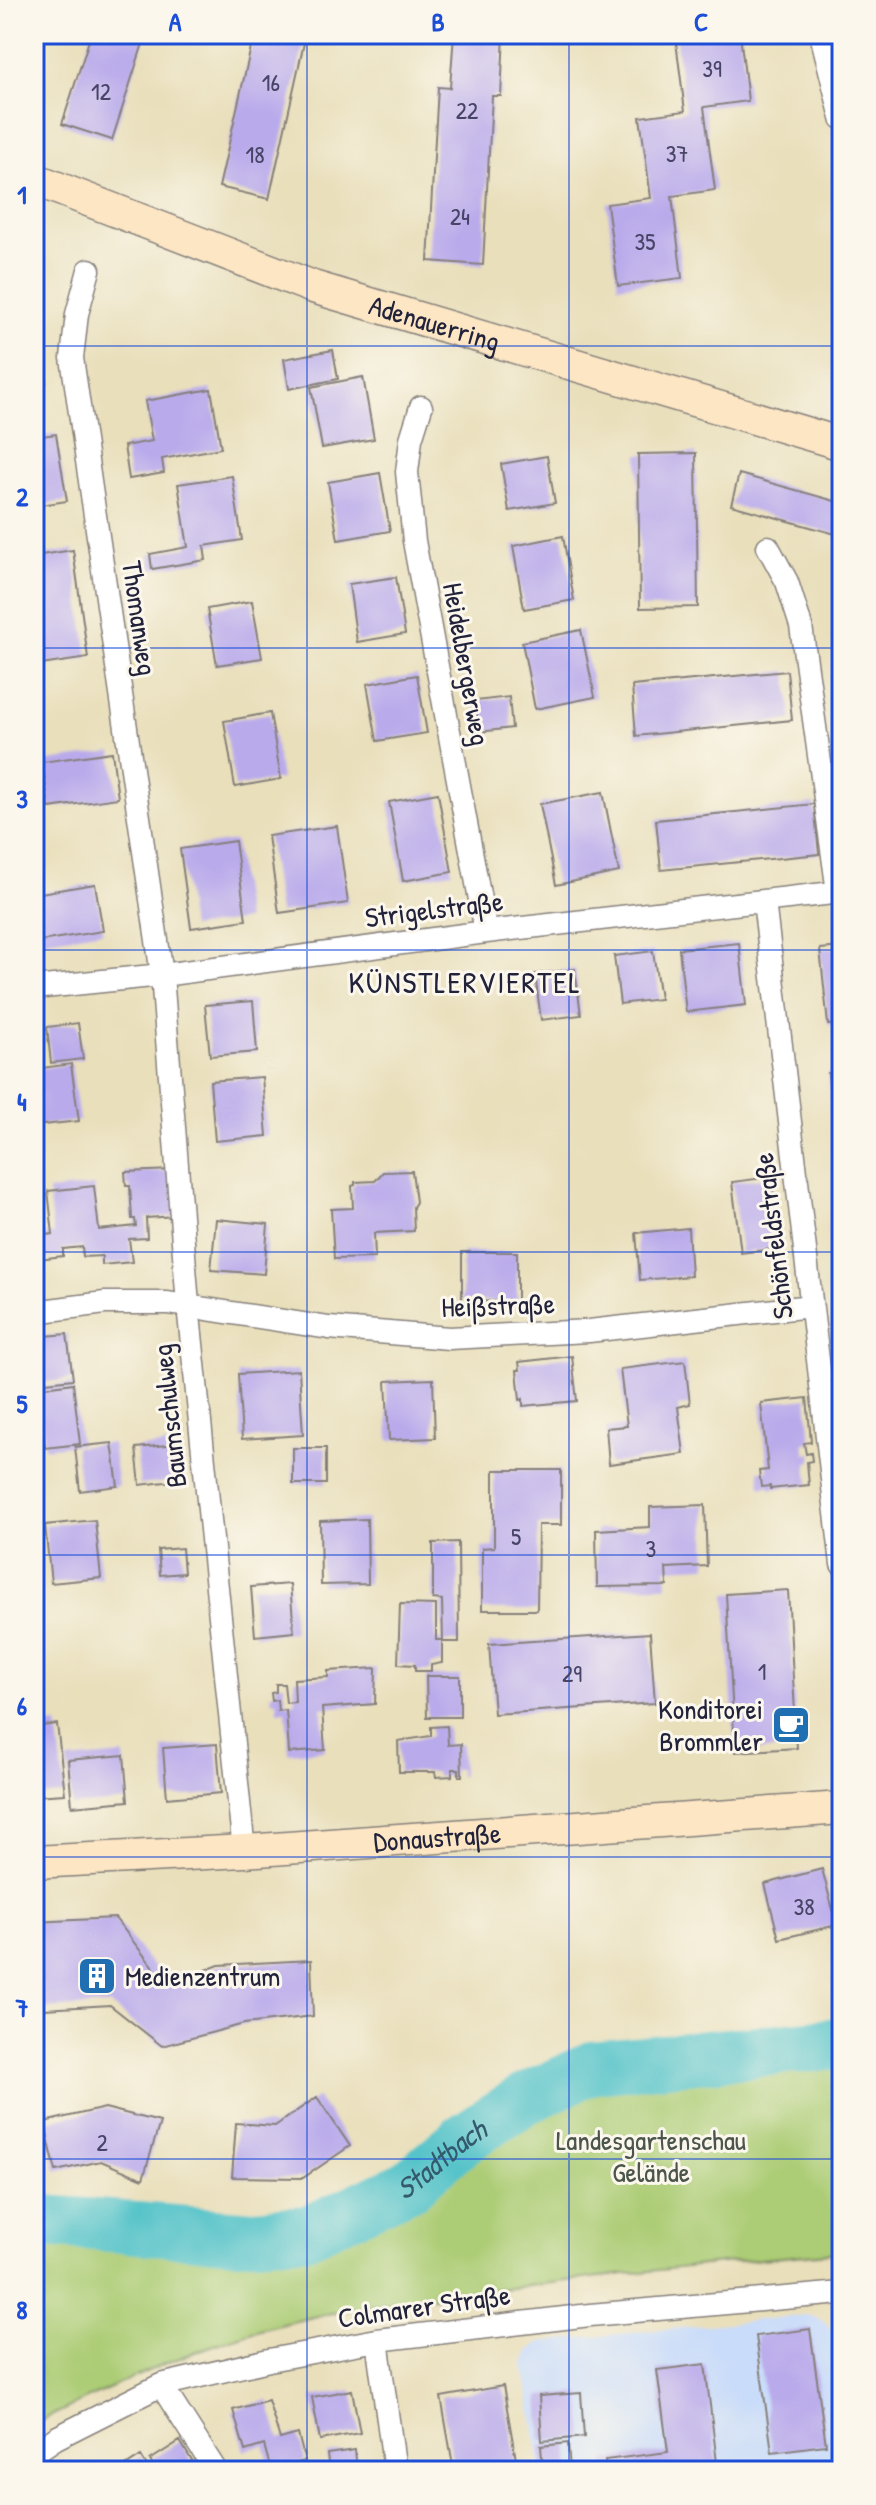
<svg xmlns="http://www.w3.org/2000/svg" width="876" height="2505" viewBox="0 0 876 2505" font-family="'Patrick Hand',sans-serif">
	<rect width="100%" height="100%" fill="#fbf7ec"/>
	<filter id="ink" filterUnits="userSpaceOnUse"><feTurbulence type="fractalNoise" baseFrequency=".0125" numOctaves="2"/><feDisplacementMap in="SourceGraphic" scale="16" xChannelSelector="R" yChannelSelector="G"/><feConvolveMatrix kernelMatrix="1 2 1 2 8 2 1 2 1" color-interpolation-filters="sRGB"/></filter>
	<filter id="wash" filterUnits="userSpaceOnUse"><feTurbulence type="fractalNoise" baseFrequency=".006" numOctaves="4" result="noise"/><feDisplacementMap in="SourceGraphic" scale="32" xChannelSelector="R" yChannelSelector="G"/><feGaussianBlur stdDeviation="1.8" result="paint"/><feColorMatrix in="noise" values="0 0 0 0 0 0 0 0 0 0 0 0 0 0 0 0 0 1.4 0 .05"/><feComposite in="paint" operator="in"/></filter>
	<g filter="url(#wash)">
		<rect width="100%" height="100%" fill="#e9dfbb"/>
		<path fill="#c9dcf9" d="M808 2315 823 2321 830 2328 833 2337 842 2392V2471H541L524 2364 528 2351 540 2342Z"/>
		<path fill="#accc74" stroke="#677758" stroke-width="2" d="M842 2037V2252C737 2260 632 2273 528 2286 447 2295 366 2303 287 2323 196 2345 118 2384 34 2424V2231L219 2248 320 2236 346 2225 388 2186 505 2090 574 2055 645 2042Z"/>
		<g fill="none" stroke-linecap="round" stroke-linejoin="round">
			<path stroke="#55c3c9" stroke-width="52" id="s1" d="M34 2217 45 2221 240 2236 309 2231 409 2185 463 2139 522 2101 593 2067 842 2043"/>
		</g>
		<g id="blocks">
			<path fill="#b9aaeb" d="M91 34H146L112 140 62 124Z
				M254 34H306L269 199 219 187Z
				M454 34H504L501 96H492L483 265 428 261 438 87 450 88Z
				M675 34H740L748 101 704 107 715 190 672 196 682 278 618 286 607 204 651 198 640 117 685 111Z
				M34 313 46 383 34 385Z
				M333 350 338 379 289 389 284 359Z
				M363 377 374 439 322 448 311 387Z
				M211 389 221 448 162 459 164 473 129 479 124 446 152 441 145 401Z
				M56 434 67 501 34 506V437Z
				M696 453 698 607 640 608 638 454Z
				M547 456 555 503 509 511 501 464Z
				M380 473 390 531 338 540 328 482Z
				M739 474 842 503 839 535 731 505Z
				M232 476 242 540 204 546 206 560 152 569 150 554 188 547 178 484Z
				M563 536 574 600 524 609 513 546Z
				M73 550 88 658 34 666V556Z
				M396 577 405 634 357 642 349 584Z
				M252 601 262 658 217 665 207 609Z
				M581 630 595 697 535 709 522 642Z
				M787 671 792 720 636 736 632 686Z
				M417 675 427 733 377 741 367 684Z
				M509 697 512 728 479 732 475 701Z
				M270 713 281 779 235 787 224 721Z
				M112 752 118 798 49 808 42 762Z
				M603 792 619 872 556 885 540 804Z
				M438 793 452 872 403 881 389 802Z
				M814 804 819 854 661 870 656 820Z
				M337 826 348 903 279 913 268 836Z
				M235 841 246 920 191 928 180 849Z
				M95 884 103 931 34 942V894Z
				M739 943 746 1005 686 1012 679 949Z
				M842 947V1024L828 1025 820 949Z
				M653 951 660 999 620 1004 614 956Z
				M575 969 581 1015 541 1020 535 974Z
				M253 1001 257 1052 210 1056 205 1005Z
				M78 1023 83 1059 51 1063 47 1027Z
				M71 1064 79 1121 34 1126V1069Z
				M842 1071V1174H840L828 1073Z
				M262 1077 267 1136 215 1141 210 1081Z
				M173 1170 176 1216 146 1218 147 1238 129 1239 132 1262 102 1265V1256L83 1257 82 1247 63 1249V1256L39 1259 36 1236 53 1234 48 1191 94 1186 99 1230 136 1226 135 1219H132L130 1186H126L125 1172Z
				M412 1171 416 1202 413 1207 414 1231 374 1233 375 1258 334 1259 331 1209 353 1208 352 1186 355 1185V1182L375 1181 383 1172Z
				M771 1177 780 1248 741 1253 732 1182Z
				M216 1219 268 1224 264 1274 211 1270Z
				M688 1228 691 1276 640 1280 636 1233Z
				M462 1252H517V1302L462 1301Z
				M67 1334 73 1379 37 1383 34 1337Z
				M572 1356 577 1401 523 1406V1399L520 1400 517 1370H520L519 1362Z
				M685 1361 690 1404 678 1407 684 1454 609 1464 606 1428 627 1426 620 1369Z
				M299 1370 303 1435 242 1439 238 1374Z
				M433 1379 435 1438 389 1440 386 1381Z
				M73 1383 80 1444 45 1448 38 1388Z
				M807 1398 811 1442 804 1443 806 1454 811 1453 812 1461 807 1462 809 1485 770 1489V1486L761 1487 759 1471 768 1470 761 1403Z
				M112 1443 118 1486 80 1491 75 1447Z
				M178 1444 182 1480 140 1485 136 1448Z
				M293 1448H326V1484H293Z
				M494 1470H561V1525H538L537 1610H482V1548L494 1547Z
				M705 1505 707 1566 666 1568 667 1586 597 1587 596 1530 650 1527V1507Z
				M367 1519 368 1584 321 1585 320 1521Z
				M95 1520 101 1578 51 1583 45 1525Z
				M458 1542 459 1642H443L442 1600 433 1599V1543Z
				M182 1548 184 1573 160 1575 158 1550Z
				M290 1584 294 1632 255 1636 251 1587Z
				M788 1590 797 1748 735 1752 726 1594Z
				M400 1604 436 1605V1640H442V1663L431 1665V1671H415V1665L398 1664Z
				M650 1633 655 1703 494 1714 489 1644Z
				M376 1668 375 1704 322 1708 325 1750 289 1753 286 1710 278 1711 277 1700 272 1701 271 1693 276 1692V1684H284L286 1703 295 1702 294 1679 328 1677V1671Z
				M426 1676H460V1717H427Z
				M57 1724 65 1794 34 1796V1727Z
				M447 1726 448 1745 461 1744 462 1776H459V1769H452V1776L436 1777 435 1772H399L398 1741 431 1736V1727Z
				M217 1744 221 1793 167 1798 163 1748Z
				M124 1755 128 1801 72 1806 68 1760Z
				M822 1869 837 1925 779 1939 765 1884Z
				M115 1918 167 1985 219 1965 311 1960 313 2016 244 2024 162 2046 110 2005 44 2009 34 2007V1922Z
				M317 2097 350 2146 303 2178 232 2177 236 2123 275 2126Z
				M105 2108 160 2122 143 2179 101 2161 56 2171 44 2122Z
				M810 2329 826 2445 772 2452 756 2336Z
				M705 2364 718 2471H606L605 2460 668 2452 657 2370Z
				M503 2386 518 2471H454L441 2397Z
				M352 2390 360 2433 320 2440 312 2397Z
				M581 2393 584 2437 542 2441 539 2396Z
				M268 2400 280 2439 298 2434 305 2461 271 2470 264 2445 245 2451 233 2410Z
				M180 2441 198 2471H156L150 2460Z
				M568 2443 570 2471H543L541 2446Z
				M355 2450 357 2469 379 2466 380 2471H329L327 2454Z
				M141 2456 150 2471H118Z"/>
		</g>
	</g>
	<g filter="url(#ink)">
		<use href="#blocks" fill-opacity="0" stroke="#86807b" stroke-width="2"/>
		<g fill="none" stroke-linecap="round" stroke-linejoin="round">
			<defs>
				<path id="street" d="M821 34 842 118
					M89 270 77 314 72 358 162 975 188 1305 244 1851
					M421 407 411 439 407 472 414 541 486 932
					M768 547 787 582 801 626 838 892
					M764 901 842 1564
					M34 988 162 975 486 932 842 892
					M34 1312 105 1303H168L329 1328 449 1338 589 1331 811 1306
					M377 2340 395 2471
					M161 2385 216 2471
					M34 2453 56 2438 161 2385 269 2360 377 2340 590 2315 842 2293"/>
				<g id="secondary">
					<path id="s2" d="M34 179 313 287 842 444"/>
					<path id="s3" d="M34 1862 244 1851 842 1808"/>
				</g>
			</defs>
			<use href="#street" stroke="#86807b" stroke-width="25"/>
			<use href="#secondary" stroke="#86807b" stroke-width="35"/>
			<use href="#street" stroke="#fff" stroke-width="22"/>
			<use href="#secondary" stroke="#fce6c4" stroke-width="32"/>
		</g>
	</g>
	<path fill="none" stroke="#1d4ed8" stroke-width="2" stroke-opacity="0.55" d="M307 34V2471M569 34V2471M34 346H842M34 648H842M34 950H842M34 1252H842M34 1555H842M34 1857H842M34 2159H842"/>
	<defs>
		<symbol id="cafe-square" viewBox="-11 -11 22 22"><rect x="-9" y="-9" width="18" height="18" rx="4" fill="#1f6fb2" stroke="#fbf7ec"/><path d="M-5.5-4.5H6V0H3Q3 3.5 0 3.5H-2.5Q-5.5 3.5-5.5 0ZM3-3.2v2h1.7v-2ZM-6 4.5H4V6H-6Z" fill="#fff"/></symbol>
		<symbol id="building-square" viewBox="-11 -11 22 22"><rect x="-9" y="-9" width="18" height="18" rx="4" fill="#1f6fb2" stroke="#fbf7ec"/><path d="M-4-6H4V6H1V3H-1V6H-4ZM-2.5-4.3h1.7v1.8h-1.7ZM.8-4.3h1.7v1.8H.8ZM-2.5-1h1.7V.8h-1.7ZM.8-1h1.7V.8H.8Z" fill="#fff"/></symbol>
	</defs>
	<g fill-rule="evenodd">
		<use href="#cafe-square" x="769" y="1703" width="44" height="44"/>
		<use href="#building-square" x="75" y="1954" width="44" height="44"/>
	</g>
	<g text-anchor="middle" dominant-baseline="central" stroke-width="6" stroke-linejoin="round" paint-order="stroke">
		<g font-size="24" fill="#484467">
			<text x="712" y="68">39</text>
			<text x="271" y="82">16</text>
			<text x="101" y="91">12</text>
			<text x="467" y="110">22</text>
			<text x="677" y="153">37</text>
			<text x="255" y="154">18</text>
			<text x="460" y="216">24</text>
			<text x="645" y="241">35</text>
			<text x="516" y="1536">5</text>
			<text x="651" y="1548">3</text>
			<text x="762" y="1671">1</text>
			<text x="572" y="1673">29</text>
			<text x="804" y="1906">38</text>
			<text x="102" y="2142">2</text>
		</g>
		<g font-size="28" fill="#22223b" stroke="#fbf7ec">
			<text stroke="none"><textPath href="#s2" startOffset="426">Adenauerring</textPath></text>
			<text transform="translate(140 618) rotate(82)">Thomanweg</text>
			<text transform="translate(467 664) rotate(80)">Heidelbergerweg</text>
			<text transform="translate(434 909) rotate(-7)">Strigelstraße</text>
			<text transform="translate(773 1236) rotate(-97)">Schönfeldstraße</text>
			<text transform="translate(498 1305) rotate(-2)">Heißstraße</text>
			<text transform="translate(169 1416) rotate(-96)">Baumschulweg</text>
			<text stroke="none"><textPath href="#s3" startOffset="404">Donaustraße</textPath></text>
			<text transform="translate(424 2306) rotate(-8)">Colmarer Straße</text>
		</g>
		<g font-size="28" fill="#22223b" stroke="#fbf7ec" text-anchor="end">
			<text x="763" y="1709">Konditorei<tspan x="763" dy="32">Brommler</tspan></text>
			<text x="125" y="1976" text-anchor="start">Medienzentrum</text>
		</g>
		<g font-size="28" fill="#4b554c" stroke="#fbf7ec">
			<text x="651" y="2140">Landesgartenschau<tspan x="651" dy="32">Gelände</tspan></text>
		</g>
		<g font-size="30" letter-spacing="2" fill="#22223b" stroke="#fbf7ec">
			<text x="465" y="982">KÜNSTLERVIERTEL</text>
		</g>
		<g font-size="30" font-style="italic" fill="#345a6d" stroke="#fbf7ec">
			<text stroke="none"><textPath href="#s1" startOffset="428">Stadtbach</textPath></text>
		</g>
	</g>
	<rect width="876" height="2505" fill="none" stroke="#fbf7ec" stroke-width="88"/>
	<rect x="44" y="44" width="788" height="2417" fill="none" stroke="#1d4ed8" stroke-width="3"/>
	<g font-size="26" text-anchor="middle" font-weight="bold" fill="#1d4ed8">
		<text x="175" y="31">A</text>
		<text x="438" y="31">B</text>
		<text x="701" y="31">C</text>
		<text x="22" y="204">1</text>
		<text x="22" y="506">2</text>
		<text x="22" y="808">3</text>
		<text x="22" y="1111">4</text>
		<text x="22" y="1413">5</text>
		<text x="22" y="1715">6</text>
		<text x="22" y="2017">7</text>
		<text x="22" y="2319">8</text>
	</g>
</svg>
